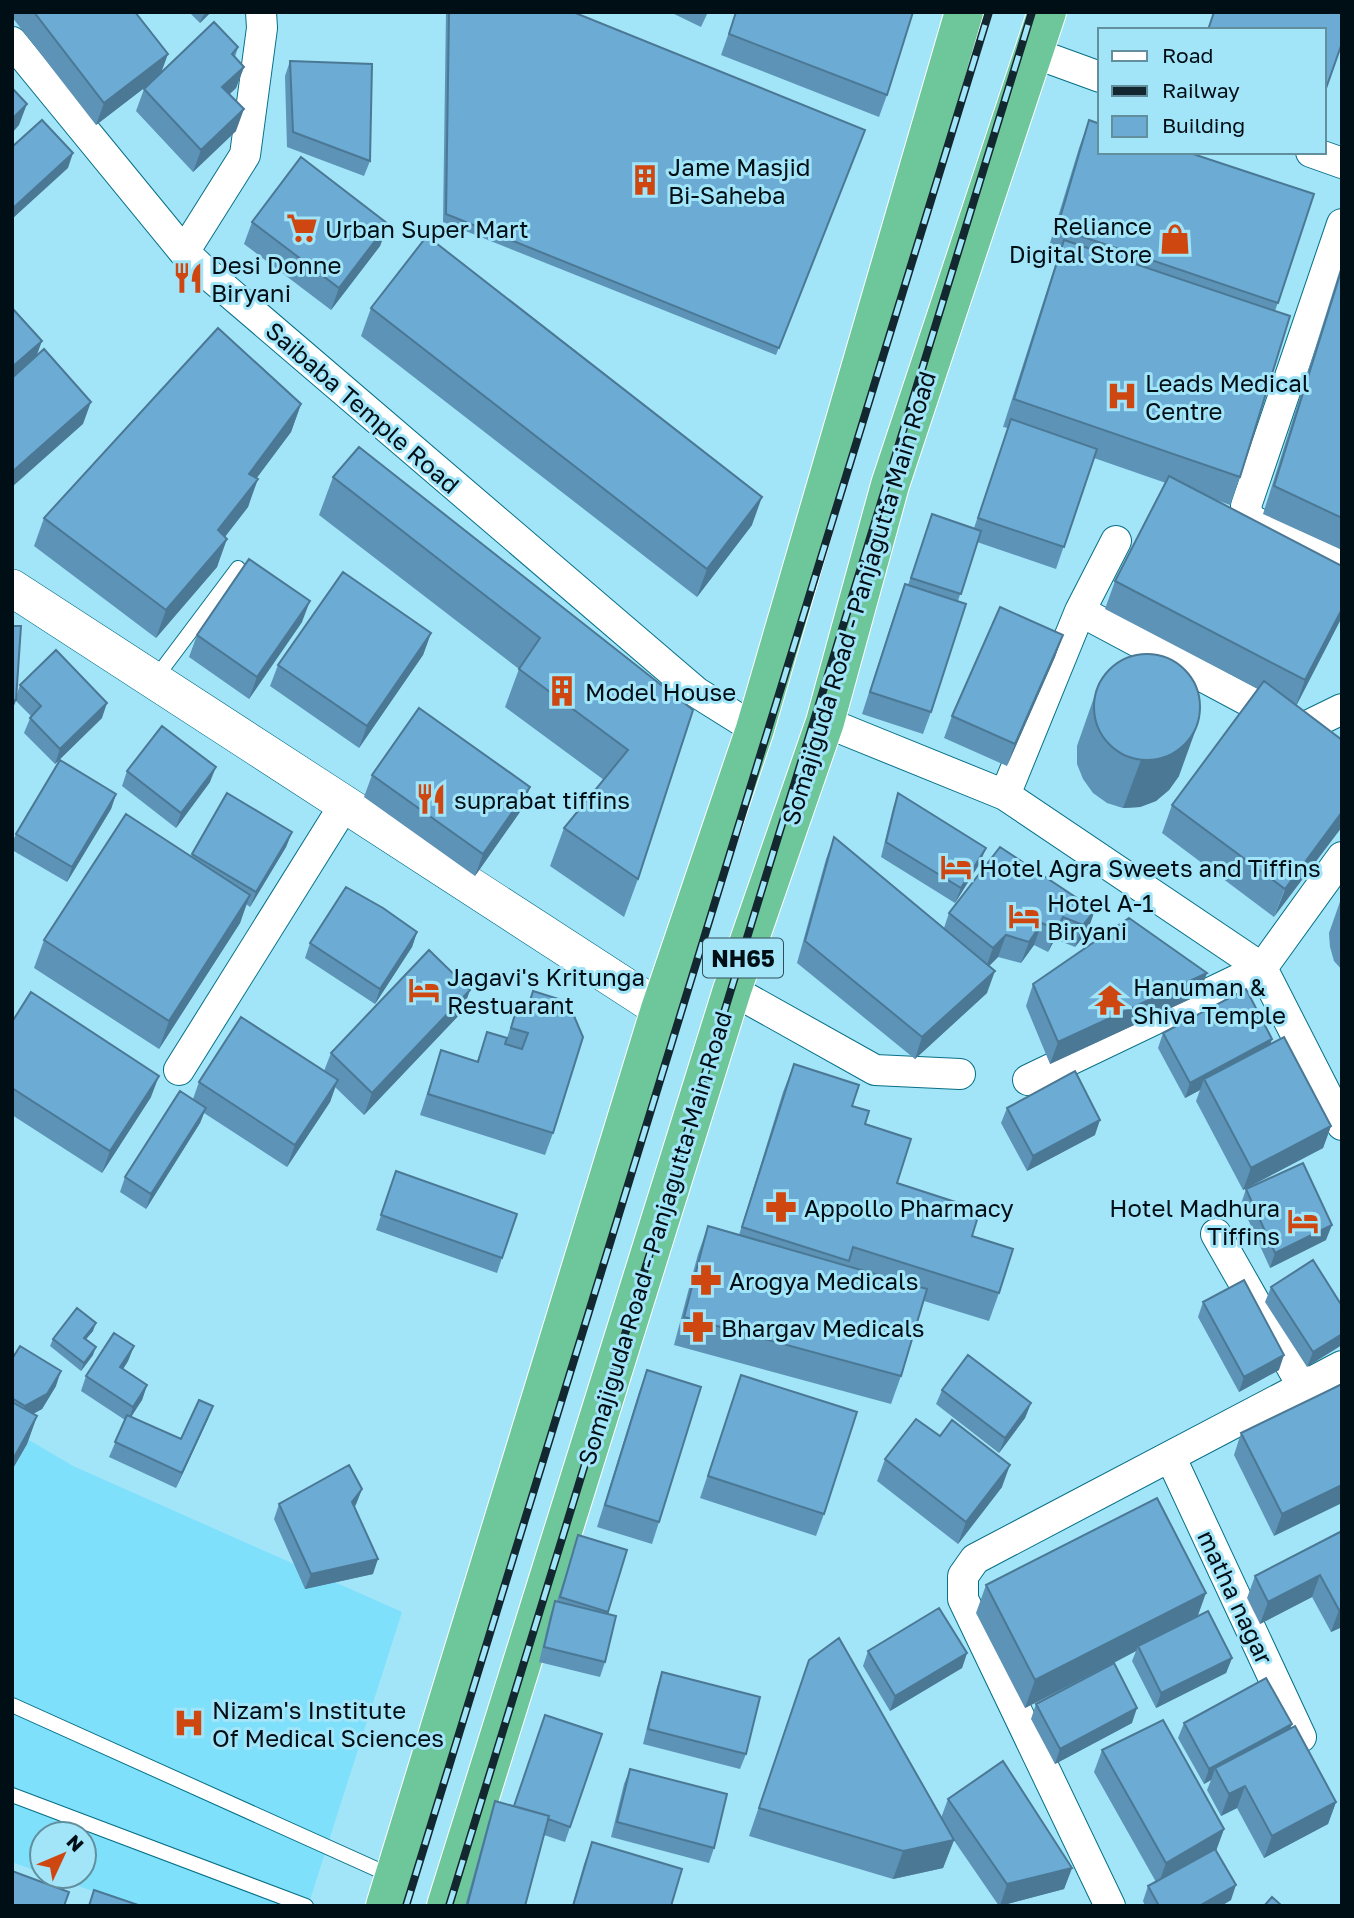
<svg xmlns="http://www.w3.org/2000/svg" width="1354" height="1918" viewBox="0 0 1354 1918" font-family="'Golos Text',sans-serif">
	<rect width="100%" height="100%" fill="#a2e4f8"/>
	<path fill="#7fe0fc" d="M12 1430 73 1466 402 1612 308 1906H134L51 1876H84V1834H42V1873L12 1862Z"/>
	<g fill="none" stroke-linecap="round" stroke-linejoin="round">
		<defs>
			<path id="service" d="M154 680 238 568
				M12 1705 394 1877
				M12 1795 306 1906"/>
			<path id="minor" d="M12 42 184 252 203 270 696 692 755 729
				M1034 53 1100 77
				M1311 152 1342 163
				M1342 224 1246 506 1249 519 1342 561
				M184 252 245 155 262 28 261 12
				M1080 611 1301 729 1342 709
				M825 722 1005 795 1262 968 1342 1125
				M1005 795 1080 611 1116 541
				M732 990 875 1070 960 1074
				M179 1070 345 804
				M1028 1080 1262 968 1342 857
				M1216 1234 1303 1387
				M1171 1458 1301 1737
				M1110 1906 963 1599V1576L975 1559 1342 1366"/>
			<path id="tertiary" d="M12 588 660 1009"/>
			<path id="trunk" d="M385 1906 660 1009 755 729 964 12
				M446 1906 732 990 825 722 890 485 1047 12"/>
		</defs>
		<use href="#service" stroke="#067086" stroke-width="16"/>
		<use href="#minor" stroke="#067086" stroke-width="32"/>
		<use href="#tertiary" stroke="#067086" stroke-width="38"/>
		<use href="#trunk" stroke="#fff" stroke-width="40"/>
		<use href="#service" stroke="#fff" stroke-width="14"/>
		<use href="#minor" stroke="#fff" stroke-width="30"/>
		<use href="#tertiary" stroke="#fff" stroke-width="37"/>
		<use href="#trunk" stroke="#6ec79a" stroke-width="38"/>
		<defs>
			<path id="rail" d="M406 1906 989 12
				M449 1906 1032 12"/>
		</defs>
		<use href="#rail" stroke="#132730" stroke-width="8"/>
		<use href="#rail" stroke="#a2e4f8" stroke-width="5" stroke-dasharray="16" stroke-linecap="butt"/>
	</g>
	<path fill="#5c93b6" d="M12 12H135L161 73 238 47 235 57 244 67 236 88 230 94 236 131 193 172 136 111 144 89 149 84 96 125 12 17Z
		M189 12H211L200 23Z
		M446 12H573L865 130 776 355 443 222Z
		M670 12H708L701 27Z
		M736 12 887 95 879 117 721 55Z
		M290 61 370 161 364 176 287 147 285 76Z
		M1089 120 1314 194 1275 311 1240 477 1230 505 1211 498 1342 617 1296 706 1342 740 1274 917 1162 833 1172 805 1258 689 1105 609 1115 581 1166 483 1094 458 1056 569 977 542 958 601 931 712 923 734 862 714 897 606 905 584 908 585 932 514 974 528 1008 428 1003 427 1057 259 1046 256 1079 148Z
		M252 222 388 224 380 246 331 310 244 244Z
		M1342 263V550L1263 514Z
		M371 308 752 525 697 597 361 336Z
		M301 404 291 432 256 478 248 507 225 537 217 567 156 638 34 546 44 518Z
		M333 477 693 710 638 879 624 917 550 866 564 828 604 780 505 707 519 669 319 515Z
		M302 622 249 699 189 657 197 635Z
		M12 626 16 697 20 685 102 718 55 764 24 733 31 716 16 701 12 710Z
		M431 633 423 655 359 748 270 686 278 665Z
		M1063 635 1055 657 1007 766 944 738 952 716Z
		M1099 683 1179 776 1169 790 1156 801 1140 807 1123 808 1107 803 1093 793 1083 779 1077 764V746Z
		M127 771 210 782 176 828 122 786Z
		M372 775 530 787 522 809 475 876 364 797Z
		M898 793 980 863 955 903 881 857 893 808Z
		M116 794 111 809 67 882 12 850V843L16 834Z
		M292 832 286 847 250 907 246 904 240 923 159 1049 34 968 44 940 191 856 192 854Z
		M834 837 944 928 949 913 1095 910 1087 932 1075 947 1055 939 1048 952 1034 945 1021 963 998 957 989 966 987 993 915 1059 797 963 826 859Z
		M1342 896V970L1334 961 1330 947 1329 933Z
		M417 932 412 947 375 1004 305 958 310 943Z
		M1033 984 1199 995 1050 1064 1026 1006Z
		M470 990 462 1012 364 1115 335 1087 330 1102 287 1167 204 1113 200 1123 146 1209 120 1192 125 1177 193 1099 199 1082 324 1071 331 1053Z
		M533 991 553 1133 545 1155 420 1115 441 1050 477 1061 487 1032 507 1038 518 1004 527 1007Z
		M12 1022 151 1097 102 1173 12 1115Z
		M1163 1033 1271 1044 1331 1126 1323 1148 1243 1190 1196 1101 1200 1090 1185 1098 1158 1048Z
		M794 1064 852 1106 865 1124 897 1183 972 1236 999 1293 989 1321 924 1301 901 1376 891 1404 674 1345 698 1254 708 1226 739 1235 783 1092Z
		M1007 1108 1095 1135 1027 1171 1001 1123Z
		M396 1171 502 1258 497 1273 376 1230Z
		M1246 1189 1326 1240 1270 1268 1241 1204Z
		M1271 1287 1342 1306 1307 1367 1265 1302Z
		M1203 1302 1279 1370 1239 1392 1198 1317Z
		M93 1331 86 1339 93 1355 81 1371 50 1346 53 1339Z
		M134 1346 128 1361 123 1369 147 1385 142 1400 131 1416 181 1439 213 1406 207 1421 176 1488 109 1457 125 1420 81 1391 86 1376Z
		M12 1359 56 1386 42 1409 33 1414 37 1416 27 1444 12 1470Z
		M647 1370 659 1522 652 1544 597 1527 639 1392Z
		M741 1375 824 1514 816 1536 700 1498Z
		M1342 1384 1274 1536 1234 1455 1241 1433Z
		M942 1390 1031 1403 1025 1418 999 1453 936 1404Z
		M885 1459 1002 1487 958 1544 877 1481Z
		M362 1489 355 1507 373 1574 305 1589 274 1519 279 1504Z
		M1342 1531V1627L1331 1632 1312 1597 1260 1624 1247 1598 1255 1576Z
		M578 1535 627 1550 607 1614 605 1662 600 1677 539 1662 550 1616 555 1601H557Z
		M986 1585 1197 1616 1232 1658 1226 1673 1156 1708 1132 1661 1136 1651 1114 1663 1132 1723 1055 1764 1031 1719 1036 1704 1112 1664 1025 1708 976 1613Z
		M868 1651 967 1653 962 1668 890 1711 863 1666Z
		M809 1660 941 1818 948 1799 1072 1868 1064 1889 999 1906 953 1839 954 1840 943 1868 893 1879 749 1836Z
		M662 1672 746 1754 740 1769 643 1744 657 1687Z
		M1184 1723 1292 1724 1290 1729 1336 1802 1328 1824 1264 1858 1237 1808 1221 1816 1207 1790 1211 1780 1204 1784 1178 1738Z
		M602 1734 565 1842 544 1835 525 1906H465L488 1823 495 1801 514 1806Z
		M1102 1750 1224 1829 1216 1850 1231 1900 1221 1906H1145L1143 1901 1148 1886 1156 1882 1094 1772Z
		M630 1769 714 1848 709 1863 611 1837 624 1784Z
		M592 1842 671 1906H572L584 1864Z"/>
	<path fill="#4b7894" d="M206 12H211L200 23 203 16Z
		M168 54 160 76 96 125 104 103Z
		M244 67 236 88 214 108 222 87Z
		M27 104 19 125 12 133V119Z
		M244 109 236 131 193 172 201 150Z
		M73 153 68 168 12 219V209Z
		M388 224 380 246 331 310 339 288Z
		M42 341 34 363 12 382V367Z
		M91 402 83 424 12 487V472Z
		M301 404 291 432 239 502 249 474Z
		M258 479 248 507 208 558 218 530Z
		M762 497 752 525 697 597 707 569Z
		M227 539 217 567 156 638 166 610Z
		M310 601 302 622 249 699 257 677Z
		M1342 609V617L1295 708 1305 680Z
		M431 633 423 655 359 748 367 726Z
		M1063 635 1055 657 1007 766 1015 744Z
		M12 700H16L12 710Z
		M107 703 102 718 55 764 60 749Z
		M1196 729 1179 776 1169 790 1156 801 1140 807 1123 808 1141 760Z
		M216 767 210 782 176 828 181 813Z
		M530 787 522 809 475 876 483 854Z
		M116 794 111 809 67 882 72 867Z
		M1342 812V827L1274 917 1285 889Z
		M292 832 286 847 250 907 256 892Z
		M986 848 980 863 955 903 961 888Z
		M250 895 240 923 159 1049 169 1021Z
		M1095 910 1087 932 1075 947 1083 925Z
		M1063 917 1055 939 1048 952 1056 930Z
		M1042 923 1034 945 1021 963 1029 942Z
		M417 932 412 947 375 1004 380 989Z
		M1006 935 998 957 985 970 993 948Z
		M995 971 987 993 915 1059 922 1037Z
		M1207 973 1199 995 1050 1064 1058 1042Z
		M470 990 462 1012 364 1115 372 1093Z
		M1272 1039 1267 1054 1204 1079 1200 1090 1185 1098 1190 1083Z
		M159 1076 151 1097 102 1173 110 1151Z
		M338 1080 330 1102 287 1167 295 1145Z
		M206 1108 200 1123 146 1209 151 1194Z
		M1100 1120 1095 1135 1027 1171 1033 1156Z
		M1331 1126 1323 1148 1243 1190 1251 1168Z
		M1332 1225 1326 1240 1270 1268 1275 1253Z
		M96 1323 93 1331 81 1345 84 1338Z
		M1342 1334V1345L1307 1367 1313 1352Z
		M134 1346 128 1361 115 1382 120 1367Z
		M96 1347 93 1355 81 1371 84 1363Z
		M1284 1355 1279 1370 1239 1392 1244 1377Z
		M61 1371 56 1386 42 1409 19 1421 25 1406Z
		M147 1385 142 1400 128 1422 133 1407Z
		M1031 1403 1025 1418 999 1453 1005 1438Z
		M213 1406 207 1421 176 1488 182 1473Z
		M37 1416 27 1444 12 1470V1461Z
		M1010 1465 1002 1487 958 1544 966 1522Z
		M1342 1485V1503L1274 1536 1282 1514Z
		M362 1489 356 1504 347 1517 352 1502Z
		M378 1559 373 1574 305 1589 311 1574Z
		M1320 1575 1312 1597 1260 1624 1268 1602Z
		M1206 1593 1196 1621 1138 1646 1136 1651 1025 1708 1035 1680Z
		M1342 1609V1627L1331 1632 1339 1610Z
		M967 1653 962 1668 890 1711 895 1696Z
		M1232 1658 1226 1673 1156 1708 1161 1693Z
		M1137 1708 1132 1723 1055 1764 1060 1749Z
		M1292 1724 1286 1739 1215 1768 1211 1780 1204 1784 1209 1769Z
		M1245 1786 1237 1808 1221 1816 1229 1794Z
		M1336 1802 1328 1824 1264 1858 1272 1836Z
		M1224 1829 1216 1851 1158 1885 1166 1863Z
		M954 1840 943 1868 893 1879 903 1851Z
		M1072 1868 1064 1889 1000 1906 1007 1884Z
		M1236 1885 1231 1900 1221 1906H1199Z"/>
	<path fill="#6babd4" stroke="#4b7894" stroke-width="2" d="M34 12H135L168 54 104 103Z
		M449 12H573L865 130 779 348 446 214Z
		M736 12H913L887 95 729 34Z
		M1214 12H1342V43L1324 94V30H1208Z
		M214 22 238 47 232 54 244 67 222 87 244 109 201 150 144 89Z
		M290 61 372 64 370 161 293 132Z
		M12 88 27 104 12 119Z
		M42 120 73 153 12 209V147Z
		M1089 120 1100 124V152H1187L1314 194 1278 303 1057 228Z
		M301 157 388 224 339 288 252 222Z
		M427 236 762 497 707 569 371 308Z
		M1064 240 1290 316 1240 477 1014 399Z
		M1342 268V518L1274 486Z
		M12 308 42 341 12 367Z
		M218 328 301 404 249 474 258 479 218 530 227 539 166 610 44 518Z
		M44 349 91 402 12 472V378Z
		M1011 419 1097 449 1064 547 978 518Z
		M359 447 693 710 638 879 564 828 628 750 519 669 540 638 333 477Z
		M1169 476 1342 566V609L1305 680 1115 581Z
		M932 514 981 531 961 594 911 578Z
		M249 559 310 601 257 677 197 635Z
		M343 572 431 633 367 726 278 665Z
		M905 584 966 604 931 712 870 692Z
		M1000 607 1063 635 1015 744 952 716Z
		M12 626H21L16 700H12Z
		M56 650 107 703 60 749 30 718 41 706 20 685Z
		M1094 707a53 53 0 1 1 106 0a53 53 0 1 1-106 0Z
		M1264 681 1342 740V812L1285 889 1172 805Z
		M419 708 530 787 483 854 372 775Z
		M162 726 216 767 181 813 127 771Z
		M60 760 116 794 72 867 16 834Z
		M227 793 292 832 256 892 192 854Z
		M898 793 986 848 961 888 886 842Z
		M126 814 250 895 169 1021 44 940Z
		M834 837 995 971 922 1037 805 941Z
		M1000 847 1095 910 1083 925 1063 917 1056 930 1042 923 1029 942 1006 935 993 948 949 913Z
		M346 887 383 908 417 932 380 989 310 943Z
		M1129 918 1207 973 1058 1042 1033 984Z
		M429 950 470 990 372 1093 331 1053Z
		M1246 989 1272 1039 1190 1083 1163 1033Z
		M533 991 568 1002 583 1037 553 1133 428 1094 441 1050 478 1062 487 1032 507 1038 505 1044 522 1049 528 1033 511 1028 518 1004 528 1007Z
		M31 992 159 1076 110 1151 12 1088V1022Z
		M241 1017 338 1080 295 1145 199 1082Z
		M1284 1037 1331 1126 1251 1168 1204 1079Z
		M794 1064 859 1085 852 1106 869 1111 865 1124 911 1139 897 1183 980 1210 972 1236 1013 1249 999 1293 853 1247 849 1261 742 1227Z
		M1075 1071 1100 1120 1033 1156 1007 1108Z
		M180 1091 206 1108 151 1194 125 1177Z
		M1303 1163 1332 1225 1275 1253 1246 1189Z
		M396 1171 517 1214 502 1258 381 1215Z
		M708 1226 927 1289 901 1376 684 1317Z
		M1313 1260 1342 1306V1334L1313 1352 1271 1287Z
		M1244 1280 1284 1355 1244 1377 1203 1302Z
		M77 1308 96 1323 84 1338 96 1347 84 1363 53 1339Z
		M114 1333 134 1346 120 1367 147 1385 133 1407 86 1376Z
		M20 1346 61 1371 47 1394 25 1406 12 1398V1359Z
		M968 1355 1031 1403 1005 1438 942 1390Z
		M647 1370 701 1387 659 1522 605 1505Z
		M741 1375 857 1412 824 1514 708 1476Z
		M1342 1384V1485L1282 1514 1241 1433Z
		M199 1400 213 1406 182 1473 115 1442 127 1415 181 1439Z
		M12 1402 37 1416 12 1461Z
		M916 1419 940 1436 952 1420 1010 1465 966 1522 885 1459Z
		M349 1465 362 1489 352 1502 378 1559 311 1574 279 1504Z
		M1157 1498 1206 1593 1035 1680 986 1585Z
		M1342 1531V1609L1339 1610 1320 1575 1268 1602 1255 1576Z
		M578 1535 627 1550 608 1612 560 1597Z
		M555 1601 616 1616 605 1662 544 1647Z
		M939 1608 967 1653 895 1696 868 1651Z
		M1208 1611 1232 1658 1161 1693 1138 1646Z
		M839 1638 954 1840 903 1851 759 1808 809 1660Z
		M1114 1663 1137 1708 1060 1749 1036 1704Z
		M662 1672 760 1697 746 1754 648 1729Z
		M1266 1678 1292 1724 1209 1769 1184 1723Z
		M545 1715 602 1734 570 1827 548 1819 549 1816 514 1806Z
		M1163 1720 1224 1829 1166 1863 1102 1750Z
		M1295 1726 1336 1802 1272 1836 1245 1786 1229 1794 1215 1768Z
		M1003 1761 1072 1868 1007 1884 948 1799Z
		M630 1769 727 1794 714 1848 617 1822Z
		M495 1801 549 1816 525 1906H467Z
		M592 1842 682 1869 671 1906H573Z
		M1215 1849 1236 1885 1199 1906H1159L1148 1886Z
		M12 1871 69 1892 64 1906H12Z
		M94 1890 141 1906H89Z
		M1272 1897 1282 1906H1264Z"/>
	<defs>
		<symbol id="building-bare" viewBox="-9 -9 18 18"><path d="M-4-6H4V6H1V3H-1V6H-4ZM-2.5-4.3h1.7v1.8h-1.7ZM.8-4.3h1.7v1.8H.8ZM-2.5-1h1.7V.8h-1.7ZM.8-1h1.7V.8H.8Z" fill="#ce4711" stroke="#a2e4f8" stroke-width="2.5" paint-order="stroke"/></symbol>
		<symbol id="supermarket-bare" viewBox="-9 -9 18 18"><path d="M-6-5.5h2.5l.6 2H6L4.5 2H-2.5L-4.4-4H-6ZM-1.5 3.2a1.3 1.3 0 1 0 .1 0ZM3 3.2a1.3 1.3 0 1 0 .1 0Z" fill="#ce4711" stroke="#a2e4f8" stroke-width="2.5" paint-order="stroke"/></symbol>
		<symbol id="shop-bare" viewBox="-9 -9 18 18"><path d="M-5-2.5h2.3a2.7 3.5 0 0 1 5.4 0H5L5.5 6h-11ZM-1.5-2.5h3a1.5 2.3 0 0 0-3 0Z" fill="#ce4711" stroke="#a2e4f8" stroke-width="2.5" paint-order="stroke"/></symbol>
		<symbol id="restaurant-bare" viewBox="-9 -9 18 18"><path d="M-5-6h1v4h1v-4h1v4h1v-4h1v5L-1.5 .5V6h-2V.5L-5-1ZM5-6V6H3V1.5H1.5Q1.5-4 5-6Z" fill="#ce4711" stroke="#a2e4f8" stroke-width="2.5" paint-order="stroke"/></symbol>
		<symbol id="hospital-bare" viewBox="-9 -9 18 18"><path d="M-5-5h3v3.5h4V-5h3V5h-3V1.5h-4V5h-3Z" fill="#ce4711" stroke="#a2e4f8" stroke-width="2.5" paint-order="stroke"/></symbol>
		<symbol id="hotel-bare" viewBox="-9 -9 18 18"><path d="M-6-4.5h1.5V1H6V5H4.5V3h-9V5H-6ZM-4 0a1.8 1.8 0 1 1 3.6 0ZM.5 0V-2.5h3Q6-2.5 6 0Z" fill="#ce4711" stroke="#a2e4f8" stroke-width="2.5" paint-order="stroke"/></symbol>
		<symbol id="temple-bare" viewBox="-9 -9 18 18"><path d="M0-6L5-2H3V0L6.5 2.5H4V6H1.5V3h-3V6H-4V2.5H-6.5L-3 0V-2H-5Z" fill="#ce4711" stroke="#a2e4f8" stroke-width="2.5" paint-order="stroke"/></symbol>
		<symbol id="pharmacy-bare" viewBox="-9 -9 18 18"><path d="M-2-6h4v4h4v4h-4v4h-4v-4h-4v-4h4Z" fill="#ce4711" stroke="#a2e4f8" stroke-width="2.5" paint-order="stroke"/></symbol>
	</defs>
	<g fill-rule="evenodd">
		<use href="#building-bare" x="623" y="158" width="44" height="44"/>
		<use href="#supermarket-bare" x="280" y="206" width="44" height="44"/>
		<use href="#shop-bare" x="1153" y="217" width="44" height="44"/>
		<use href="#restaurant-bare" x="166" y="256" width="44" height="44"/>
		<use href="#hospital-bare" x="1100" y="374" width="44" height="44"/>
		<use href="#building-bare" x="540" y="669" width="44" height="44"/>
		<use href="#restaurant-bare" x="409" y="777" width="44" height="44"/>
		<use href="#hotel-bare" x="934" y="845" width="44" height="44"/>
		<use href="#hotel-bare" x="1002" y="894" width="44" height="44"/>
		<use href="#hotel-bare" x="402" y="968" width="44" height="44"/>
		<use href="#temple-bare" x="1088" y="978" width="44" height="44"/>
		<use href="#pharmacy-bare" x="759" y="1185" width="44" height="44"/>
		<use href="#hotel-bare" x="1281" y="1199" width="44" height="44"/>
		<use href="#pharmacy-bare" x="684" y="1258" width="44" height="44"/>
		<use href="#pharmacy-bare" x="676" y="1305" width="44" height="44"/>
		<use href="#hospital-bare" x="167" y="1701" width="44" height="44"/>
	</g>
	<g text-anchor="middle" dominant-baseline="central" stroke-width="6" stroke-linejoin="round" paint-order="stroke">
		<rect fill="#a2e4f8" stroke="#314f5a" stroke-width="2" x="703" y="938.5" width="80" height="39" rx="5"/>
		<g font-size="23" font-weight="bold" fill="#000f16">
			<text x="743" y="958">NH65</text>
		</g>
		<g font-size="24" fill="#000f16" stroke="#a2e4f8" text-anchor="start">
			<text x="668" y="166">Jame Masjid<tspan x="668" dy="28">Bi-Saheba</tspan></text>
			<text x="1152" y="225" text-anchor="end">Reliance<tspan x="1152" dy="28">Digital Store</tspan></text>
			<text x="325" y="228">Urban Super Mart</text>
			<text x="211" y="264">Desi Donne<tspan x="211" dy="28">Biryani</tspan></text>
			<text x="1145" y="382">Leads Medical<tspan x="1145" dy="28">Centre</tspan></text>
			<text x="585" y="691">Model House</text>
			<text x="454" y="799">suprabat tiffins</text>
			<text x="979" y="867">Hotel Agra Sweets and Tiffins</text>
			<text x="1047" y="902">Hotel A-1<tspan x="1047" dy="28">Biryani</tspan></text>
			<text x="447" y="976">Jagavi's Kritunga<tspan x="447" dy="28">Restuarant</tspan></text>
			<text x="1133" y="986">Hanuman &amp;<tspan x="1133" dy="28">Shiva Temple</tspan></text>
			<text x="804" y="1207">Appollo Pharmacy</text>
			<text x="1280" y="1207" text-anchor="end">Hotel Madhura<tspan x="1280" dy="28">Tiffins</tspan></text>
			<text x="729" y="1280">Arogya Medicals</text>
			<text x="721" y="1327">Bhargav Medicals</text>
			<text x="212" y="1709">Nizam's Institute<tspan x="212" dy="28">Of Medical Sciences</tspan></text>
		</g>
		<g font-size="24" fill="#000f16" stroke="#a2e4f8">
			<text transform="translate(363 407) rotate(41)">Saibaba Temple Road</text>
			<text transform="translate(858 598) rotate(-73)">Somajiguda Road - Panjagutta Main Road</text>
			<text transform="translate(654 1238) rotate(-73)">Somajiguda Road - Panjagutta Main Road</text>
			<text transform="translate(1236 1597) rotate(65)">matha nagar</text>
		</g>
	</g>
	<rect width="1354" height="1918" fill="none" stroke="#000f16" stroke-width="28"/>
	<rect x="1098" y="28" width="228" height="126" fill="#a2e4f8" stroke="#618f9e" stroke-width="2"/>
	<rect x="1112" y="51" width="35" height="10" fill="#ffffff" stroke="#618f9e" stroke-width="2"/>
	<text x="1162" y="63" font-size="21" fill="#000f16">Road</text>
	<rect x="1112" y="86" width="35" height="10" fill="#132730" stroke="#618f9e" stroke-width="2"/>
	<text x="1162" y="98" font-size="21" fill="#000f16">Railway</text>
	<rect x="1112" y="116" width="35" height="21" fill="#6babd4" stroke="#618f9e" stroke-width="2"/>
	<text x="1162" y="133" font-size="21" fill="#000f16">Building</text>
	<g transform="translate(63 1855) rotate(46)"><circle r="33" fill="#a2e4f8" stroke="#618f9e" stroke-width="2"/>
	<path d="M0-5L12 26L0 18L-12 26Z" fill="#ce4711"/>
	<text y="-10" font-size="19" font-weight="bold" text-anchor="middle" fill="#000f16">N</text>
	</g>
</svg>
